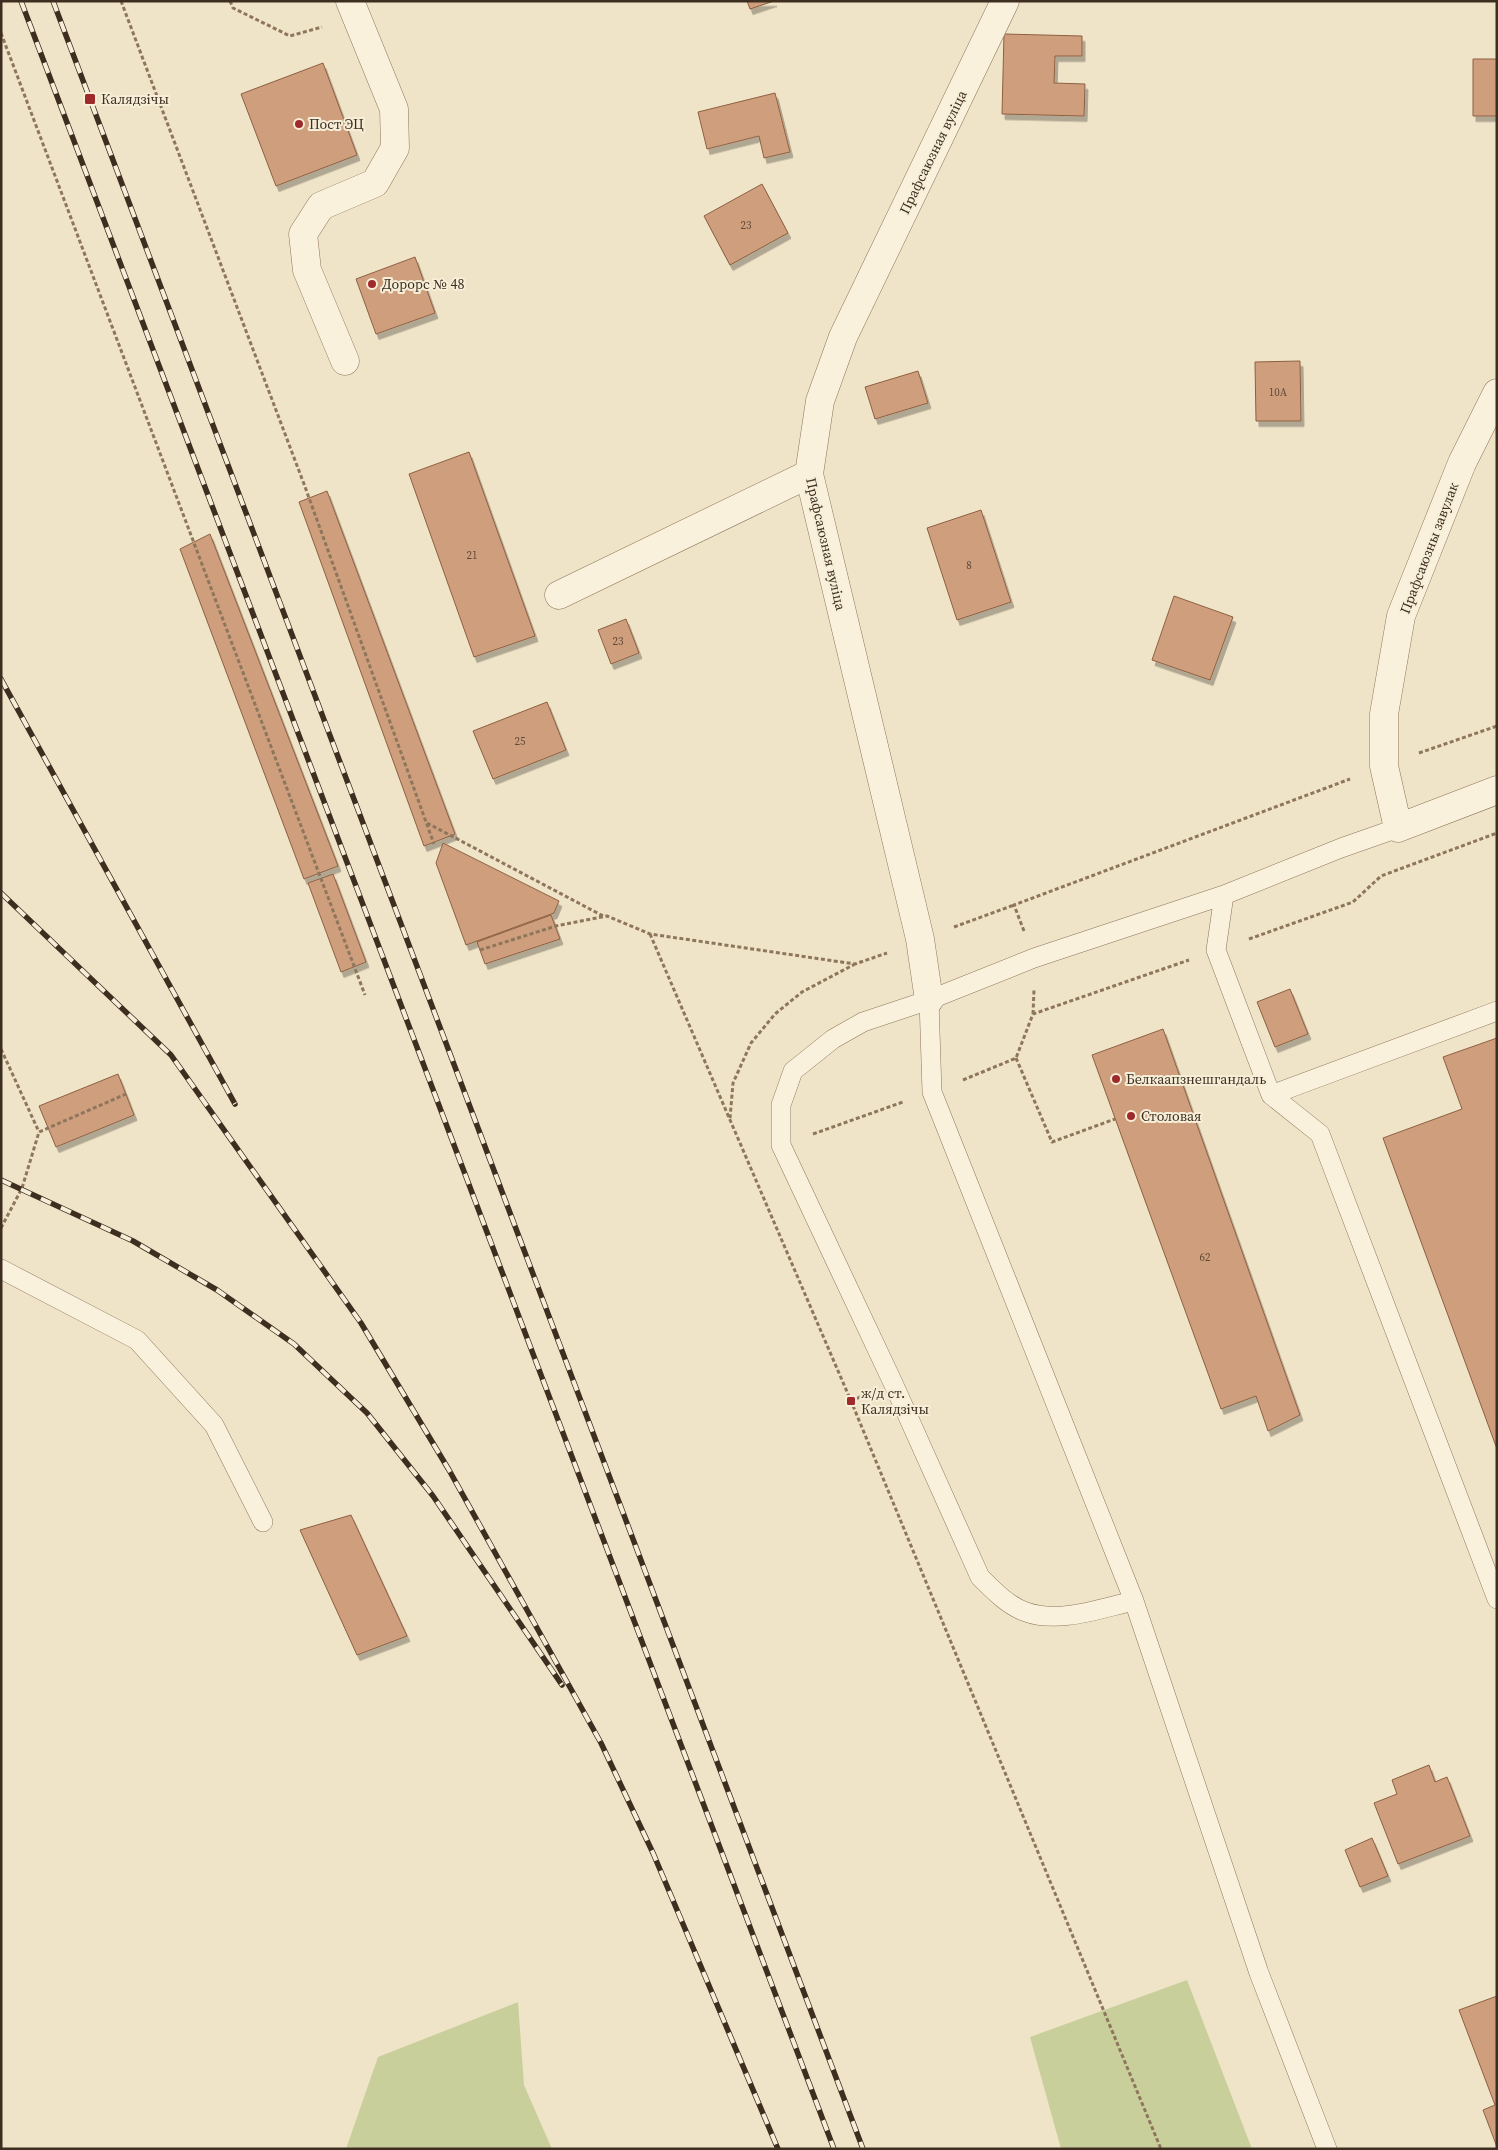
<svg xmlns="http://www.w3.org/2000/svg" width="1498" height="2150" viewBox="0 0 1498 2150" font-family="'Source Serif 4',serif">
	<defs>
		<filter id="shadow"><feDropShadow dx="3" dy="5.5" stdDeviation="0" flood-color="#0004"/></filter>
	</defs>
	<rect width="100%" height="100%" fill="#f0e4c8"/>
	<path fill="#c9cf9b" d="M1187 1980 1252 2149H1061L1030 2037Z
		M518 2002 524 2085 552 2149H346L378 2057Z"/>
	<path fill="#cf9f7d" stroke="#8d5f41" filter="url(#shadow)" d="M747 1H774L750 9Z
		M1004 34 1082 36V56H1055L1054 83 1085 84 1084 116 1002 114Z
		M1473 59H1497V116H1473Z
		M323 63 357 155 276 186 241 94Z
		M775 93 790 152 764 158 759 136 707 149 698 112Z
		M762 184 788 233 730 265 704 216Z
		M415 257 435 313 376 334 356 279Z
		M1300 361 1301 421H1256L1255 362Z
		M918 371 928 403 875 419 865 387Z
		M469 452 535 636 474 657 409 474Z
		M327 491 455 834 424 846 299 502Z
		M981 510 1011 602 957 620 927 528Z
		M210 534 338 866 304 879 180 549Z
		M1174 596 1233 617 1210 680 1152 660Z
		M626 619 639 653 611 664 598 630Z
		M547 702 566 750 493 779 473 731Z
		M443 843 559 901 554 913 466 945 436 863Z
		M333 874 366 962 341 972 308 883Z
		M551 915 560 939 485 964 477 942Z
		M1290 989 1308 1034 1275 1047 1257 1002Z
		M1163 1029 1300 1415 1268 1431 1256 1396 1221 1409 1092 1055Z
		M1497 1038V1449L1383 1138 1462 1109 1443 1057Z
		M118 1074 134 1115 56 1147 39 1106Z
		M351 1515 407 1636 357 1655 300 1530Z
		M1429 1765 1435 1782 1447 1777 1470 1836 1398 1864 1374 1803 1397 1794 1392 1780Z
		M1372 1838 1388 1876 1360 1887 1345 1850Z
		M1497 1996V2147L1483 2110 1495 2105 1459 2010Z"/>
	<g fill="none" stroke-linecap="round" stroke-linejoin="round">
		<defs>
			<path id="service" d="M1224 895 1216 950 1271 1095 1320 1134 1497 1599
				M929 1000 932 1092 1134 1601 1259 1973 1327 2149
				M1271 1095 1497 1011
				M1 1269 137 1340 214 1425 263 1522
				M1134 1601C1101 1608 1059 1624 1026 1612 1008 1606 993 1590 980 1577L893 1383 781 1145V1105L793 1071 833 1039 863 1022 929 1000 1034 958 1224 895 1341 848 1398 828"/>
			<path id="minor" d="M345 361 307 270 303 234 321 206 375 183 395 148 394 109 350 1
				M1497 393 1462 463 1401 616 1384 714V766L1398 828 1497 790
				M559 595 809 474
				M929 1000 920 939 809 474 820 401 843 337 1005 1"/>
		</defs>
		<use href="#service" stroke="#8d765c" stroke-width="20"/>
		<use href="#minor" stroke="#8d765c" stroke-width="29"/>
		<path stroke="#8d765c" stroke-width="3" stroke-dasharray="4 2.5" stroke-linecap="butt" d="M121 1 304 484 434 844
			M230 1 233 8 290 36 322 27
			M1 33 365 995
			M1419 753 1497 726
			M427 823 605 917
			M954 927 1014 905
			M1024 931 1014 905 1350 779
			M650 934 851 1401 1161 2149
			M1249 939 1353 902 1381 876 1497 833
			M480 950 556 926 607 916 650 934 855 964 887 953
			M1033 1014 1034 990
			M1 1049 39 1132
			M1016 1058 1052 1142 1115 1119
			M963 1080 1016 1058 1033 1014 1189 960
			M730 1118 733 1083 751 1043 775 1014 802 992 855 964
			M813 1134 903 1102
			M1 1228 22 1188 39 1132 126 1094
			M851 1401 865 1395"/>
		<use href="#service" stroke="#faf1dc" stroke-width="19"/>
		<use href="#minor" stroke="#faf1dc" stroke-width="28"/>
		<defs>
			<path id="rail" d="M21 1 834 2149
				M53 1 863 2149
				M1 679 235 1104
				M1 893 171 1055 361 1323 449 1470 601 1743 653 1853 778 2149
				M1 1180 133 1241 217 1290 294 1344 367 1413 433 1496 562 1685"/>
		</defs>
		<use href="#rail" stroke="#3d2e20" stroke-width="5.5"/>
		<use href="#rail" stroke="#f7eed8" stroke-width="4" stroke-dasharray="11" stroke-linecap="butt"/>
	</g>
	<g fill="#9e2a2b" stroke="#f7eed8" stroke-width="2">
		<rect x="84" y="93" width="12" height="12" rx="2.5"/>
		<circle cx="299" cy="124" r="5"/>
		<circle cx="372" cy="284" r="5"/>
		<circle cx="1116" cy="1079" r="5"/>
		<circle cx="1131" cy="1116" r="5"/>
		<rect x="846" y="1396" width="10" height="10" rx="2.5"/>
	</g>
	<g text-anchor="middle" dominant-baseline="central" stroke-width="4" stroke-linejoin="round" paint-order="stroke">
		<g font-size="11" fill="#624a37">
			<text x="746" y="225">23</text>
			<text x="1278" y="392">10А</text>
			<text x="472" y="555">21</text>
			<text x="969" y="565">8</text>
			<text x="618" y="641">23</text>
			<text x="520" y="741">25</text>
			<text x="1205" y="1257">62</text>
		</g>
		<g font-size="14" fill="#3d2e20" stroke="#f7eed8" text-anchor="start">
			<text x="101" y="99">Калядзічы</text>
			<text x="309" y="124">Пост ЭЦ</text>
			<text x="382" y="284">Дорорс № 48</text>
			<text x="1126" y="1079">Белкаапзнешгандаль</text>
			<text x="1141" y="1116">Столовая</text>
			<text x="861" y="1393">ж/д ст.<tspan x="861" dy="16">Калядзічы</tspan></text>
		</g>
		<g font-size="14" fill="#3d2e20" stroke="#f7eed8">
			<text transform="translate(933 152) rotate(-64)">Прафсаюзная вуліца</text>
			<text transform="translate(826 544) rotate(77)">Прафсаюзная вуліца</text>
			<text transform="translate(1429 548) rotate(-69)">Прафсаюзны завулак</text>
		</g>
	</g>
	<rect width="1498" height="2150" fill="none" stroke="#3d2e20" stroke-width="5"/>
</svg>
